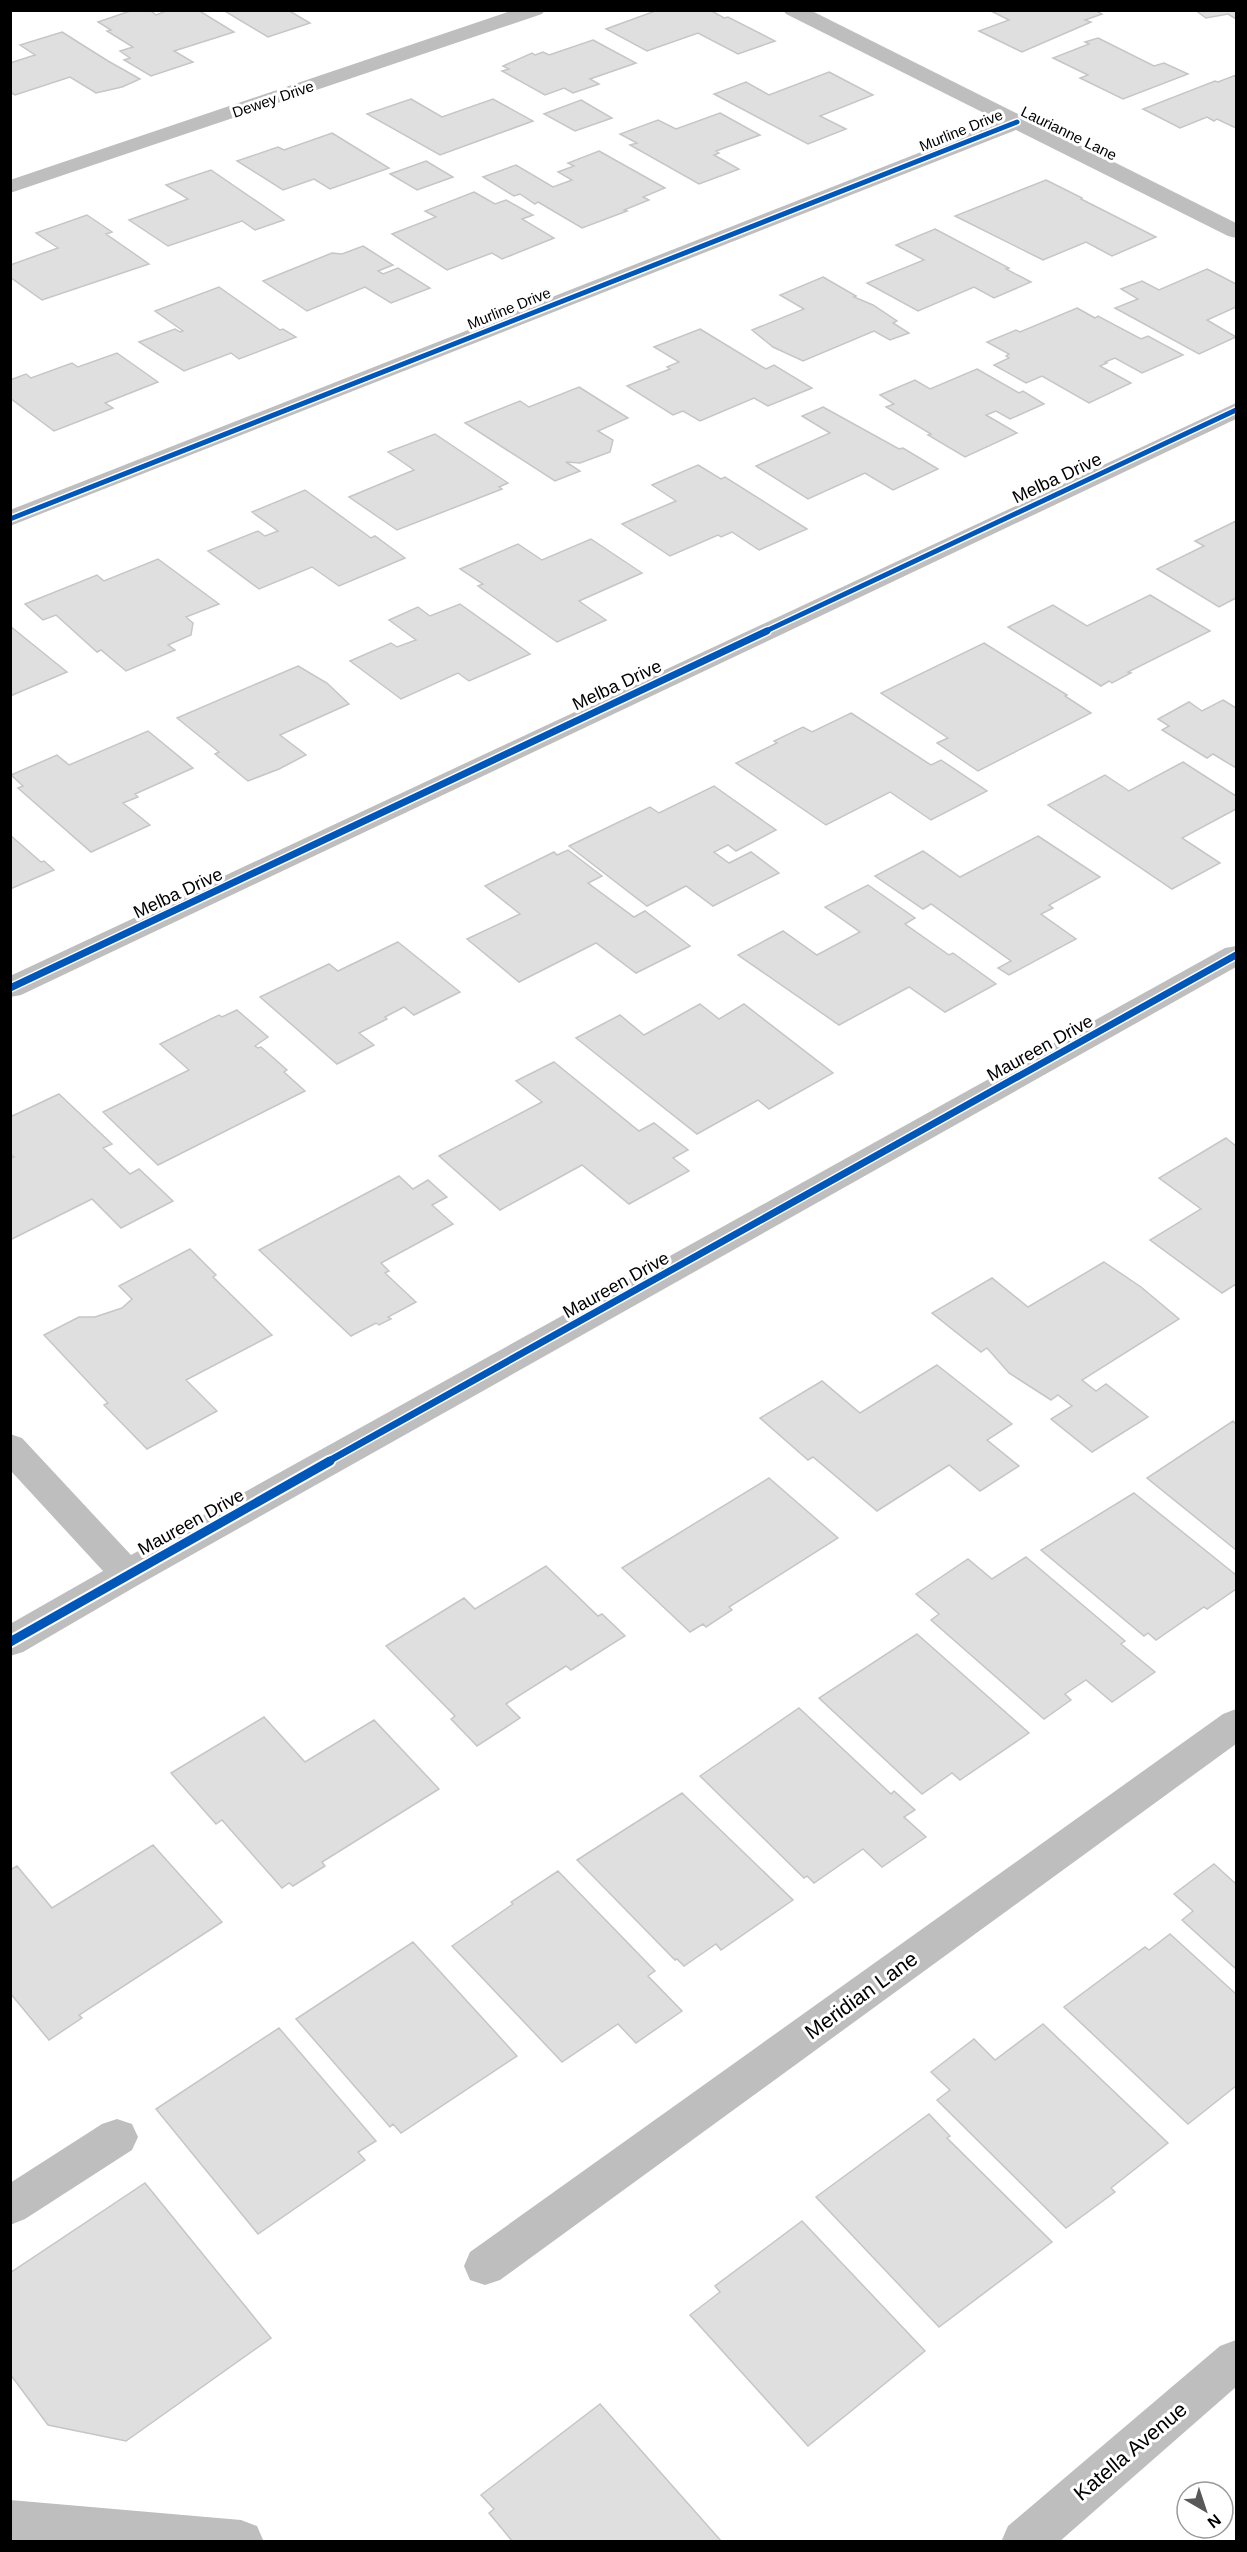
<svg xmlns="http://www.w3.org/2000/svg" width="1247" height="2552" viewBox="0 0 1247 2552" font-family="Helvetica,sans-serif">
	<rect width="100%" height="100%" fill="#fff"/>
	<path fill="#dfdfdf" stroke="#c6c6c6" stroke-width="1.5" d="M133 10H150L156 15 169 10H198L234 32 174 51 193 62 151 76 124 60 130 58 120 51 133 47 107 31 111 30 98 22Z
		M223 10H288L310 23 268 37Z
		M658 10H710L724 18 728 17 775 41 738 54 698 33 647 51 606 29Z
		M989 10H1095L1102 14 1085 20 1091 22 1022 52 979 31 1009 20Z
		M1195 10H1236V19L1228 14 1206 18Z
		M62 32 108 61 140 79 122 87 96 93 70 77 15 95 10 92V63L35 55 20 45Z
		M1098 38 1154 66 1164 63 1188 74 1123 99 1080 78 1088 75 1053 58 1089 44 1085 42Z
		M593 40 636 63 590 79 599 84 573 93 564 88 545 95 502 71 509 69 503 66 532 53 535 55 543 52 549 55Z
		M829 72 873 95 820 116 846 129 808 144 714 94 746 82 769 95Z
		M1236 75V128L1217 119 1214 121 1207 117 1180 128 1143 109 1215 81 1218 82Z
		M411 99 442 117 493 99 533 121 440 155 367 114Z
		M581 100 612 118 575 131 544 114Z
		M720 113 760 135 716 151 719 153 714 155 739 169 699 184 630 145 637 143 620 134 658 120 676 129Z
		M332 133 389 168 330 189 314 179 283 190 237 161 278 147 284 150Z
		M599 151 665 188 643 197 649 200 624 210 627 211 582 228 538 202 535 204 520 194 514 196 483 177 516 165 553 187 572 180 558 172 574 166 568 163Z
		M426 161 453 177 417 190 390 174Z
		M211 170 284 220 255 230 242 221 168 246 129 220 188 199 166 185Z
		M1046 180 1082 198 1081 199 1156 237 1112 256 1086 242 1043 260 955 216Z
		M474 192 495 204 506 200 533 215 522 219 554 238 502 259 492 253 447 270 392 234 436 217 425 211Z
		M87 215 112 232 106 234 149 264 42 300 10 277V265L58 248 36 233Z
		M935 229 1009 268 1006 269 1031 282 994 298 974 287 918 311 867 283 924 260 896 245Z
		M363 246 393 265 378 271 383 274 398 268 430 288 391 303 365 287 307 311 263 281 332 253 342 254Z
		M1207 269 1236 284V307L1207 320 1236 337 1199 354 1115 308 1138 299 1121 289 1142 281 1159 290Z
		M823 277 856 296 854 297 873 305 897 321 893 323 909 333 890 340 874 331 803 361 773 347 752 330 804 309 780 295Z
		M219 287 280 330 283 329 296 337 239 359 231 353 184 371 139 342 175 329 180 332 183 331 155 311Z
		M1077 308 1095 318 1098 316 1141 339 1148 336 1183 355 1142 373 1115 358 1105 362 1107 363 1100 366 1131 383 1089 403 1042 376 1026 383 994 365 1009 358 1006 356 1009 354 987 342 1016 330 1020 332Z
		M700 329 766 369 774 365 812 388 768 406 754 398 700 421 683 411 673 415 627 386 670 369 667 367 679 362 654 347Z
		M117 353 158 382 105 403 113 408 54 431 10 398V380L26 374 31 378 72 363 78 367Z
		M977 369 1019 393 1023 391 1044 404 1010 419 996 411 986 415 1017 433 965 457 928 435 931 434 886 407 894 404 880 395 915 380 930 389Z
		M579 387 628 418 598 431 613 440 610 452 580 463 566 462 580 471 555 481 465 423 520 401 529 407Z
		M823 407 899 449 903 448 938 469 893 490 865 473 808 499 756 466 830 433 802 416Z
		M435 434 508 483 499 487 502 489 397 530 349 497 414 470 388 452Z
		M698 465 721 479 725 477 807 529 759 550 732 532 721 537 718 535 670 556 622 524 676 501 652 485Z
		M305 490 371 538 375 536 405 558 339 586 312 567 259 589 208 551 258 531 265 536 278 531 252 512Z
		M1236 521V598L1219 607 1157 569 1204 546 1195 541Z
		M591 539 642 573 579 601 606 620 557 642 478 586 483 584 460 569 518 544 542 560Z
		M158 559 219 604 186 617 193 623 191 635 168 645 175 650 126 671 101 650 97 652 56 615 43 620 25 604 97 575 104 581Z
		M1150 595 1210 631 1128 672 1131 673 1112 683 1109 681 1101 686 1008 627 1053 605 1087 626Z
		M460 604 530 654 469 681 458 673 401 699 350 661 391 643 397 647 416 640 389 620 418 607 430 616Z
		M10 626 67 672 10 696Z
		M984 643 1067 695 1065 696 1091 713 978 771 937 743 948 738 881 693Z
		M298 666 327 683 349 704 280 735 306 755 279 769 248 781 215 754 219 752 177 718Z
		M1223 700 1236 708V768L1213 754 1207 758 1162 730 1169 726 1158 719 1189 702 1202 711Z
		M851 713 931 765 941 760 987 791 931 820 890 792 826 825 736 763 777 743 774 741 803 727 812 732Z
		M148 731 193 768 135 794 138 797 123 803 150 825 91 852 18 788 23 786 11 775 57 755 69 765Z
		M1183 762 1236 796V809L1182 838 1220 863 1172 889 1048 805 1105 775 1129 791Z
		M714 786 776 830 736 851 728 845 714 852 729 863 751 852 779 873 713 906 686 886 647 906 569 846 650 807 659 813Z
		M10 835 41 862 44 861 54 870 10 889Z
		M1038 836 1100 877 1049 905 1053 908 1041 914 1076 939 1009 975 998 968 1011 961 931 904 923 909 875 876 923 851 960 877Z
		M568 850 602 876 588 883 634 917 645 911 690 946 636 973 596 943 519 982 467 939 520 914 485 886 554 852 557 855Z
		M868 885 915 918 905 924 949 955 953 953 996 984 945 1012 909 987 839 1025 738 955 783 931 817 955 860 932 825 907Z
		M398 942 460 992 414 1015 404 1007 385 1017 387 1019 359 1033 374 1045 337 1064 260 997 329 964 338 971Z
		M700 1004 719 1019 744 1004 833 1073 769 1109 758 1100 697 1134 576 1038 620 1015 644 1035Z
		M237 1010 268 1037 255 1046 258 1048 261 1047 287 1070 284 1072 305 1091 158 1165 103 1112 189 1070 160 1044 219 1015 222 1017Z
		M554 1062 639 1131 654 1123 688 1150 673 1158 689 1171 629 1204 582 1165 500 1210 439 1156 542 1102 516 1081Z
		M59 1094 112 1144 103 1148 130 1174 139 1169 173 1201 121 1228 92 1199 10 1240V1158L14 1157 10 1154V1117Z
		M1226 1138 1236 1146V1284L1222 1293 1150 1240 1201 1209 1159 1178Z
		M399 1176 413 1189 428 1180 447 1197 432 1205 453 1224 381 1263 389 1271 385 1273 416 1302 388 1317 391 1319 379 1325 376 1323 351 1336 259 1250Z
		M190 1249 216 1275 213 1277 272 1335 186 1380 217 1411 147 1449 104 1405 108 1403 44 1335 79 1317H95L122 1308 132 1299 119 1286Z
		M1104 1262 1141 1287 1179 1319 1082 1380 1096 1391 1106 1384 1148 1417 1092 1452 1051 1419 1072 1406 1058 1395 1051 1400 1009 1373 987 1348 981 1352 932 1313 992 1278 1028 1307Z
		M937 1365 1012 1424 987 1440 1019 1466 980 1491 949 1465 877 1511 813 1457 808 1460 760 1418 822 1381 860 1413Z
		M1233 1421 1236 1424V1550L1147 1478Z
		M769 1478 838 1538 729 1607 732 1610 706 1627 703 1624 690 1632 622 1568Z
		M1134 1493 1236 1575V1589L1207 1609 1204 1607 1156 1640 1148 1633 1144 1636 1041 1550Z
		M1026 1557 1125 1641 1121 1644 1155 1672 1112 1702 1086 1680 1065 1694 1071 1700 1044 1719 931 1620 939 1614 916 1594 968 1559 992 1579Z
		M546 1566 598 1616 602 1614 625 1636 571 1670 566 1666 506 1704 520 1718 477 1746 451 1719 455 1716 386 1646 464 1598 475 1609Z
		M917 1634 1029 1733 960 1780 952 1773 922 1794 819 1698Z
		M799 1708 891 1794 894 1791 915 1810 904 1817 926 1837 882 1867 863 1849 814 1883 807 1876 804 1878 700 1776Z
		M264 1717 305 1762 374 1720 439 1789 322 1862 325 1866 293 1886 289 1883 282 1888 222 1820 216 1824 171 1773Z
		M682 1793 793 1900 721 1950 716 1944 684 1966 677 1959 675 1960 577 1860Z
		M153 1845 222 1922 79 2015 82 2018 49 2040 10 1993V1870L17 1866 52 1908Z
		M1214 1864 1236 1884V1969L1182 1920 1193 1911 1174 1894Z
		M558 1871 655 1971 648 1976 682 2011 636 2043 618 2024 562 2062 452 1946 513 1904 511 1902Z
		M1170 1934 1236 1994V2086L1188 2124 1064 2007 1145 1947 1149 1950Z
		M413 1942 517 2056 401 2133 393 2124 390 2127 296 2019Z
		M1043 2024 1168 2143 1111 2188 1115 2192 1066 2228 937 2100 950 2090 931 2072 974 2039 995 2060Z
		M279 2028 376 2141 358 2152 365 2160 258 2234 156 2109Z
		M929 2114 950 2136 947 2138 1052 2242 939 2327 816 2197Z
		M145 2183 271 2338 126 2441 48 2425 10 2374V2273Z
		M802 2221 925 2351 808 2446 690 2315 720 2292 715 2286Z
		M600 2404 722 2542H513L489 2513 494 2509 481 2495Z"/>
	<g fill="none" stroke-linecap="round" stroke-linejoin="round">
		<path fill="#bebebe" fill-rule="evenodd" d="M117 2119 132 2124 138 2137 132 2150 25 2219 10 2225V2183L102 2124Z
			M10 2500 241 2520 257 2526 264 2542H10Z"/>
		<path fill="#bebebe" fill-rule="evenodd" d="M514 10H545L542 14 10 193V180Z
			M783 10H810L1236 223V238L1228 236 1016 130 10 526V510L1000 121 786 14Z
			M1236 403V419L21 995 10 997V976Z
			M1236 946V967L140 1584 23 1652 10 1656V1624L103 1571 10 1470V1434L22 1438 131 1555 1225 948Z
			M1236 1709V1744L500 2280 485 2285 470 2280 464 2266 470 2252 1223 1714Z"/>
		<path fill="#bebebe" fill-rule="evenodd" d="M1236 2340V2387L1059 2542H1001L1008 2526 1220 2346Z"/>
		<defs>
			<path id="cycleway-far2" d="M10 519 1017 122
				M764 632 1236 410"/>
			<path id="cycleway-far1" d="M10 988 767 631
				M327 1462 1236 955"/>
			<path id="cycleway" d="M10 1642 330 1461"/>
		</defs>
		<use href="#cycleway-far2" stroke="#fff" stroke-width="8"/>
		<use href="#cycleway-far1" stroke="#fff" stroke-width="10"/>
		<use href="#cycleway" stroke="#fff" stroke-width="13"/>
		<use href="#cycleway-far2" stroke="#0057b8" stroke-width="5"/>
		<use href="#cycleway-far1" stroke="#0057b8" stroke-width="7"/>
		<use href="#cycleway" stroke="#0057b8" stroke-width="9"/>
	</g>
	<g text-anchor="middle" dominant-baseline="central" stroke-width="6" stroke-linejoin="round" paint-order="stroke">
		<g font-size="15" fill="#000" stroke="#fff">
			<text transform="translate(273 99) rotate(-19)">Dewey Drive</text>
			<text transform="translate(961 130) rotate(-22)">Murline Drive</text>
			<text transform="translate(1069 133) rotate(26)">Laurianne Lane</text>
			<text transform="translate(509 308) rotate(-22)">Murline Drive</text>
		</g>
		<g font-size="18" fill="#000" stroke="#fff">
			<text transform="translate(1057 478) rotate(-25)">Melba Drive</text>
			<text transform="translate(617 685) rotate(-25)">Melba Drive</text>
			<text transform="translate(178 893) rotate(-25)">Melba Drive</text>
			<text transform="translate(1040 1048) rotate(-29)">Maureen Drive</text>
			<text transform="translate(616 1285) rotate(-29)">Maureen Drive</text>
			<text transform="translate(191 1522) rotate(-29)">Maureen Drive</text>
		</g>
		<g font-size="21" fill="#000" stroke="#fff">
			<text transform="translate(861 1995) rotate(-36)">Meridian Lane</text>
			<text transform="translate(1130 2451) rotate(-40)">Katella Avenue</text>
		</g>
	</g>
	<rect width="1247" height="2552" fill="none" stroke="#000000" stroke-width="24"/>
	<g transform="translate(1205 2510) rotate(141)"><circle r="28" fill="#ffffff" stroke="#999999" stroke-width="1.5"/>
	<path d="M0-4.5L10 22L0 15L-10 22Z" fill="#595959"/>
	<text y="-9" font-size="16" font-weight="bold" text-anchor="middle" fill="#000000">N</text>
	</g>
</svg>
